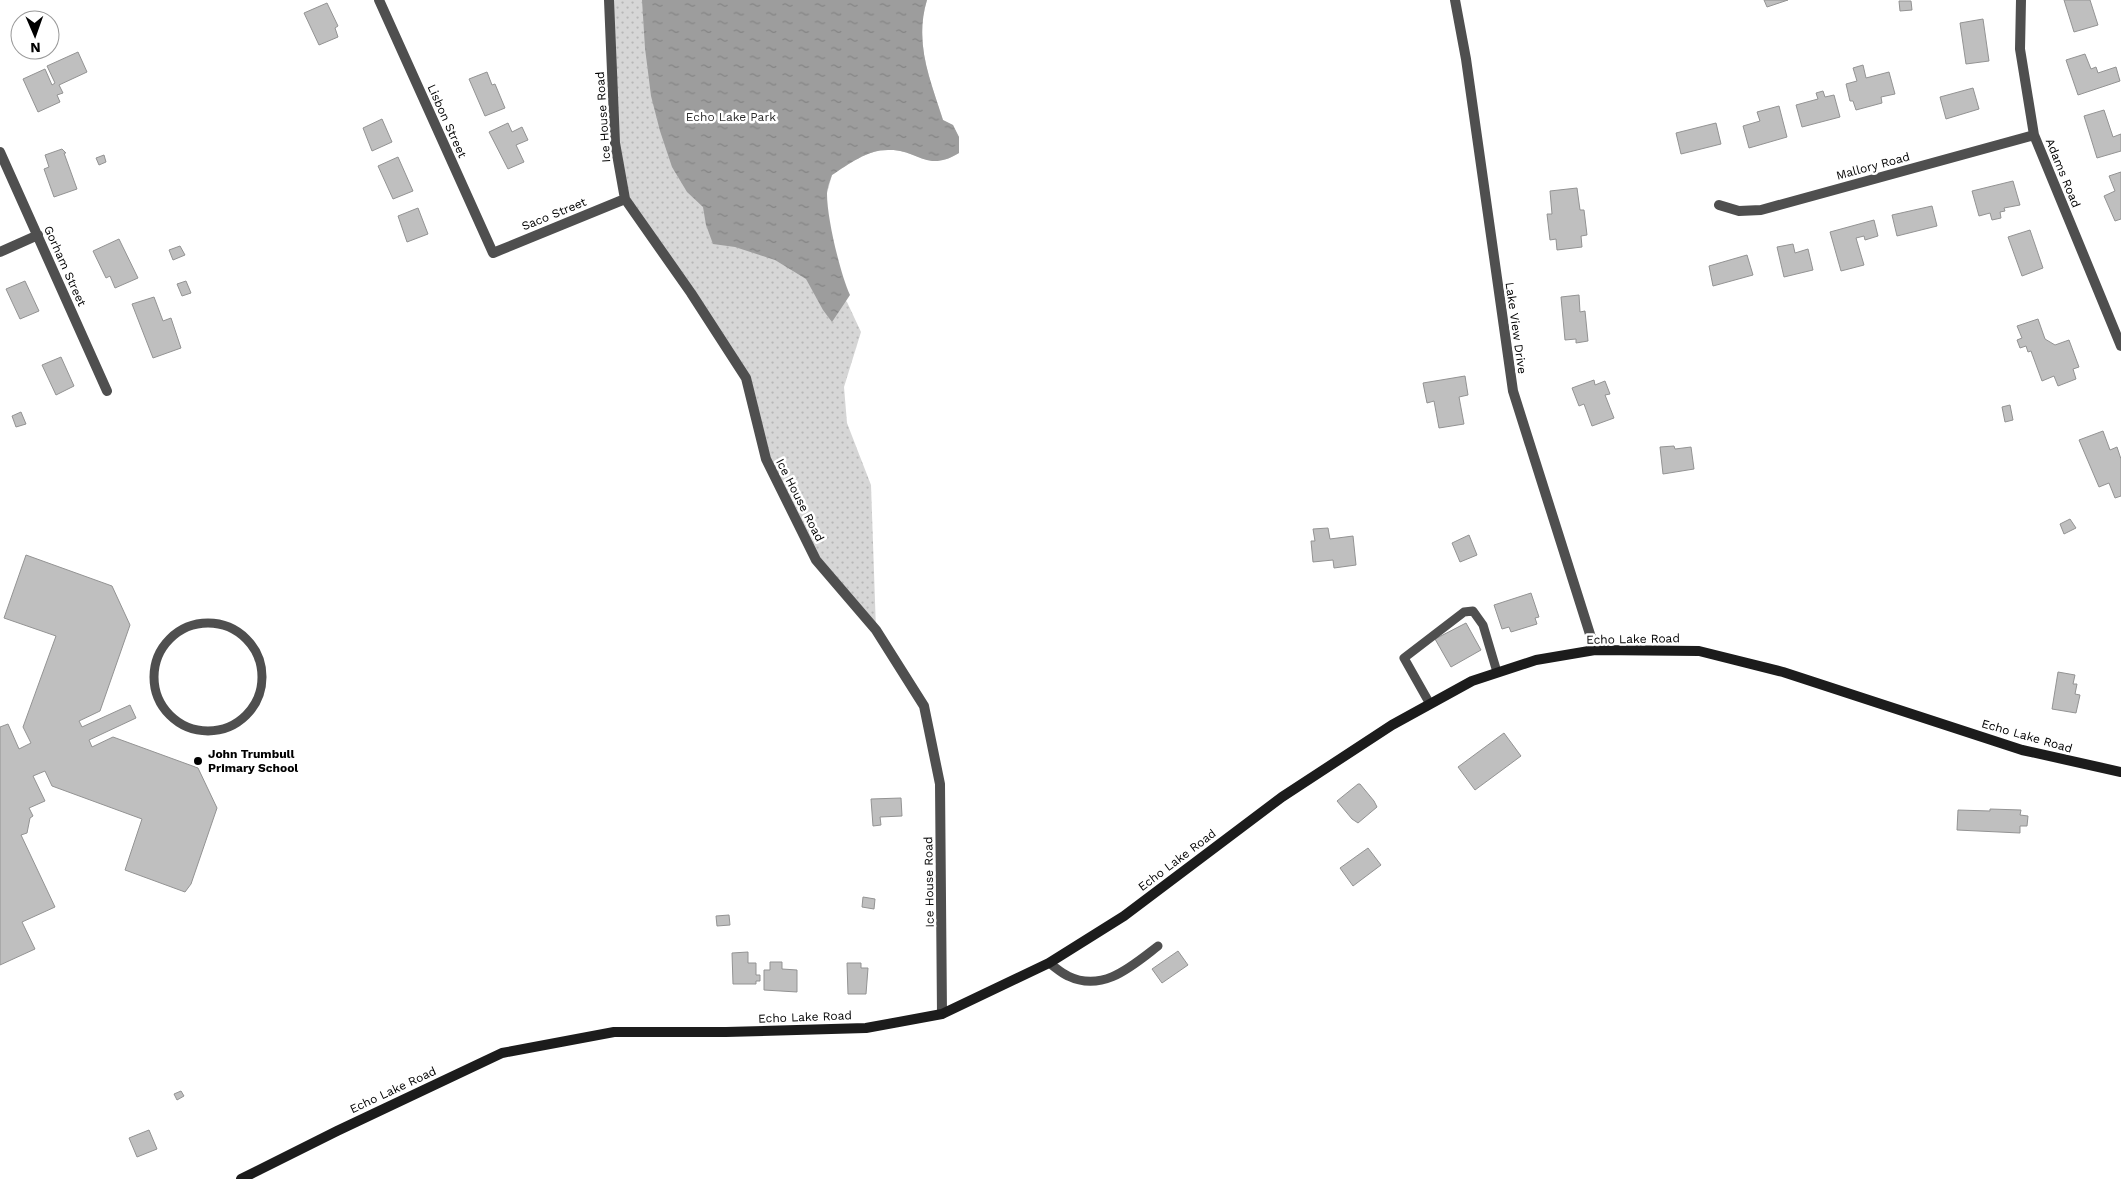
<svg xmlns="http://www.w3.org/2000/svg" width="2121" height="1179" viewBox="0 0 2121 1179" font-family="'Work Sans',sans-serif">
	<defs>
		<pattern id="park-dots" width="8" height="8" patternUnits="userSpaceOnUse" patternTransform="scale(1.25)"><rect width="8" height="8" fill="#d6d6d6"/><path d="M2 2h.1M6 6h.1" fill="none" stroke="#b6b6b6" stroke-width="1.8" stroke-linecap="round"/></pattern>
		<pattern id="water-ripples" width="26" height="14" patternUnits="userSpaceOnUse" patternTransform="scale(1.25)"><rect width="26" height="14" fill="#9d9d9d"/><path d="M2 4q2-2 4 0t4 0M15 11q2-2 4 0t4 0" fill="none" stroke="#858585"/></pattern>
	</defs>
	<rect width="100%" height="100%" fill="#fff"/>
	<path fill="url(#park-dots)" d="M609 0H927C914 43 930 79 943 120L953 125 959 137V153C926 173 919 149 888 150 867 150 849 164 832 175L827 193 825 282 847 302 861 332 844 387 847 423 871 485 876 630 816 560 766 459 746 378 625 199 615 143Z"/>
	<path fill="url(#water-ripples)" d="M642 0H927C914 43 930 79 943 120L953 125 959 137V153C926 173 918 149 888 150 867 150 849 164 832 175 830 181 827 188 827 194 827 218 840 273 850 295L832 322 823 310 806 279 775 260 735 247 713 244 706 225 703 207 687 192 672 167 660 131 651 96 645 48Z"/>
	<path fill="#bfbfbf" stroke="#939393" d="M1764 0H1788L1767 7Z
		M2064 0H2090L2098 25 2074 32Z
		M1899 1H1911L1912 10 1900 11Z
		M327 3 338 26 335 28 338 37 319 45 304 13Z
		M1983 19 1989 61 1966 64 1960 23Z
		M78 52 87 72 59 85 63 93 57 95 60 102 38 112 23 79 45 69 52 85 55 83 47 66Z
		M2085 54 2091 69 2096 67 2098 73 2116 67 2120 81 2078 95 2066 60Z
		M1863 65 1866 78 1889 72 1895 94 1881 97 1882 103 1856 110 1853 101H1850L1846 84 1857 81 1853 68Z
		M487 72 492 85 495 84 505 108 485 116 469 79Z
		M1973 88 1979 109 1946 119 1940 97Z
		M1823 91 1825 97 1834 95 1840 117 1802 127 1796 105 1818 99 1816 93Z
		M1779 106 1787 137 1749 148 1743 126 1760 121 1757 112Z
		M2104 110 2113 137 2121 134V151L2097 158 2084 116Z
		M382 119 392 142 372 151 363 128Z
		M508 123 512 132 522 127 528 140 516 145 524 162 508 169 489 132Z
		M1716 123 1721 144 1681 154 1676 133Z
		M62 149 66 153H64L77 189 54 197 44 169 49 167 45 155Z
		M104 155 106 162 99 165 96 158Z
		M398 157 413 191 393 199 378 166Z
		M2121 172V219L2115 221 2104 196 2115 191 2109 176Z
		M2013 181 2020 205 2004 208 2005 211 2000 212 2001 218 1992 220 1990 213 1979 216 1972 191Z
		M1577 188 1580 210H1584L1587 235 1581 236 1582 247 1557 250 1556 239 1550 240 1547 214H1552L1550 191Z
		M1932 206 1937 226 1897 236 1892 215Z
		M418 208 428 234 407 242 398 216Z
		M1874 220 1878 236 1865 240 1864 236 1856 238 1864 265 1841 271 1830 232Z
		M2030 230 2043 268 2022 276 2008 237Z
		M119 239 138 278 115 288 110 276 106 278 93 251Z
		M1793 244 1795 253 1808 249 1813 270 1784 277 1777 247Z
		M180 246 185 255 173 260 169 250Z
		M1747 255 1753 275 1713 286 1709 266Z
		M25 281 39 311 20 319 6 289Z
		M186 281 191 293 182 296 177 284Z
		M1579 295 1580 312 1585 311 1588 341 1576 343V339L1565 340 1561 297Z
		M154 297 163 321 171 318 181 348 153 358 132 304Z
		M2038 319 2045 339 2055 345 2069 340 2079 367 2073 369 2076 379 2058 386 2054 376 2042 381 2031 351 2028 352 2026 346 2020 348 2017 340 2022 338 2017 326Z
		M61 357 74 386 56 395 42 365Z
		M1465 376 1468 395 1459 397 1464 424 1439 428 1434 401 1427 403 1423 383Z
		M1594 380 1595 385 1605 381 1610 394 1605 395 1614 418 1592 426 1584 404 1579 406 1572 388Z
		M2010 405 2013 420 2005 422 2002 407Z
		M21 412 26 424 16 427 12 416Z
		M2103 431 2110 450 2117 447 2121 459V496L2115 498 2109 483 2099 487 2079 440Z
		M1674 446 1675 449 1691 447 1694 469 1663 474 1660 447Z
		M2070 519 2076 528 2064 534 2060 524Z
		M1328 528 1330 539 1353 536 1356 565 1334 568 1333 560 1313 562 1311 541H1315L1313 529Z
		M1469 535 1477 555 1460 562 1452 543Z
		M26 555 112 586 130 625 100 711 79 721 82 727 130 705 136 718 89 740 92 747 113 737 198 768 217 808 191 884 185 892 125 870 142 819 52 786 45 771 33 776 45 801 29 808 33 816 30 818 27 833 21 835 55 907 22 922 35 949 0 965V727L8 724 19 749 31 743 23 727 56 636 4 618Z
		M1531 593 1539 617 1535 618 1537 624 1511 632 1509 627 1502 629 1494 605Z
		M1466 623 1481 650 1451 667 1435 639Z
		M2058 672 2075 675 2073 684H2077L2075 694 2080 695 2076 713 2052 709Z
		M1504 733 1521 756 1475 790 1458 767Z
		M1358 784H1360L1374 801 1377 807 1358 823 1352 819 1337 801Z
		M901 798 902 816 880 817 881 825 873 826 871 799Z
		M1990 809 2021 810 2020 815 2028 816 2027 826H2020V833L1957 830 1958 810 1990 811Z
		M1368 848 1381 865 1353 886 1340 868Z
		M863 897 875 899 874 909 862 907Z
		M729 915 730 925 717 926 716 916Z
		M1178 951 1188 965 1162 983 1152 969Z
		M748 952V963H756V975H760V981H756V984H733L732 953Z
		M770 962H782V969L797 970V992L764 990V970H770Z
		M847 963H861V968H868L866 994H848Z
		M181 1091 184 1096 177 1100 174 1094Z
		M149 1130 157 1149 137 1157 129 1138Z"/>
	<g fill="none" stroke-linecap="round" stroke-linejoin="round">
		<path stroke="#4f4f4f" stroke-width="9" d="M154 677a54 54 0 1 1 108 0a54 54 0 1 1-108 0Z
			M1430 704 1404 658 1464 612 1473 611 1483 625 1497 672
			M1049 963C1055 967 1061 973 1068 976 1103 993 1132 966 1158 946"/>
		<path stroke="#4f4f4f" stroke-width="10" d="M379 0 493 253 625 199
			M609 0 615 143 625 199 691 293 746 378 766 459 816 560 876 630 924 706 940 784 942 1014
			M1455 0 1466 59 1513 391 1595 650
			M2021 0 2020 49 2034 135 2121 346
			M0 152 107 391
			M1719 205 1739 211 1761 210 2034 135
			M0 252 38 235"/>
		<path stroke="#1c1c1c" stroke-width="10" d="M241 1179 337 1131 502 1053 614 1032H726L866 1028 942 1014 1049 963 1124 916 1282 797 1392 725 1472 681 1536 660 1595 650 1699 651 1783 672 2022 750 2121 772"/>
	</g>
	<circle fill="#000" stroke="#fff" stroke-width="2" cx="198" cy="761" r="5"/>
	<g text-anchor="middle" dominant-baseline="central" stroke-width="5" stroke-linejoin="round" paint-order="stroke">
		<g font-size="12" fill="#000" stroke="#fff">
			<text transform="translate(603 117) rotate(-94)">Ice House Road</text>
			<text transform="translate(447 121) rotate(66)">Lisbon Street</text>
			<text transform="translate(1873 166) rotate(-15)">Mallory Road</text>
			<text transform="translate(2063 173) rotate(68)">Adams Road</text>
			<text transform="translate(554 214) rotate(-22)">Saco Street</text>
			<text transform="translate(65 266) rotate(66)">Gorham Street</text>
			<text transform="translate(1516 328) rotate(82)">Lake View Drive</text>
			<text transform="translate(800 500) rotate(63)">Ice House Road</text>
			<text transform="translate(1633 639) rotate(-1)">Echo Lake Road</text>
			<text transform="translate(2027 736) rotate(16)">Echo Lake Road</text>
			<text transform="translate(1177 860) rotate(-37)">Echo Lake Road</text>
			<text transform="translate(929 882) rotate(-91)">Ice House Road</text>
			<text transform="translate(805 1017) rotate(-2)">Echo Lake Road</text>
			<text transform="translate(393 1090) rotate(-25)">Echo Lake Road</text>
		</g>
		<g font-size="12" fill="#2d2d2d" stroke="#fff">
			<text x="731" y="117">Echo Lake Park</text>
		</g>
		<g font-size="12" font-weight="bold" fill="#000" stroke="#fff" text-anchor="start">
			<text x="208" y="754">John Trumbull<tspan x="208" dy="14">Primary School</tspan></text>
		</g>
	</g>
	<g transform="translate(35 35) rotate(178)"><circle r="24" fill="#ffffff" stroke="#999999"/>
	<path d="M0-4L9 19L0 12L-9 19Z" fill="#000000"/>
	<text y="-8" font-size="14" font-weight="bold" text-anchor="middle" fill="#000000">N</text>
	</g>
</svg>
